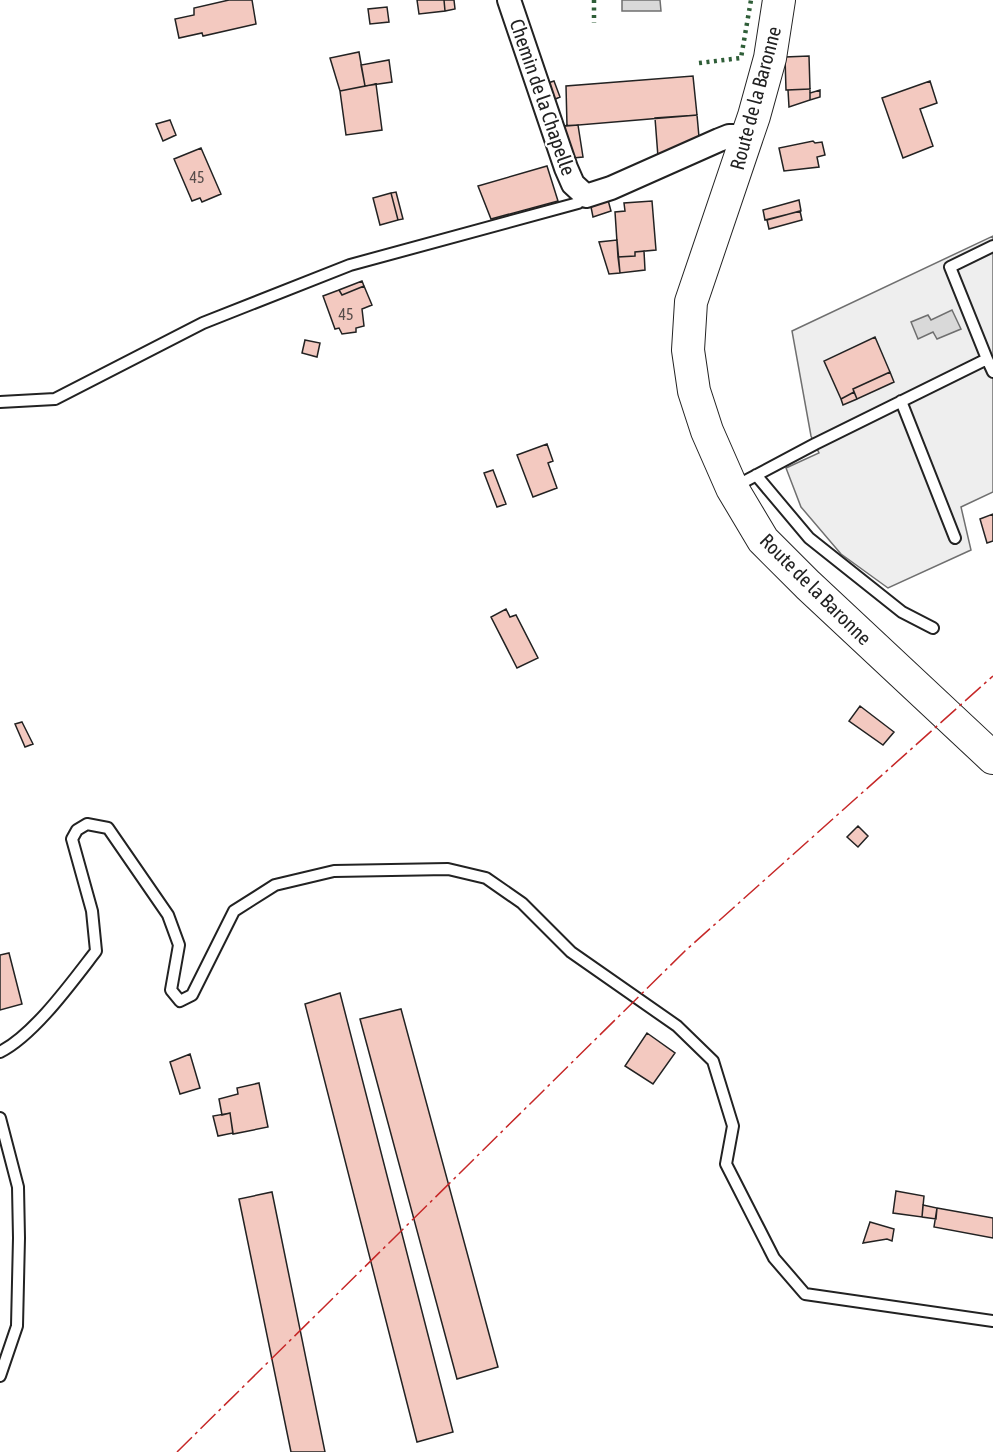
<svg xmlns="http://www.w3.org/2000/svg" width="993" height="1452" viewBox="0 0 993 1452" font-family="'Asap Condensed',sans-serif">
	<rect width="100%" height="100%" fill="#fff"/>
	<path fill="#eee" stroke="#6f6f6f" stroke-width="1.5" d="M993 236V492L961 507 971 550 888 588 841 554 801 507 786 468 819 453 811 436 792 331Z"/>
	<path fill="#d9d9d9" stroke="#6f6f6f" stroke-width="1.5" d="M622 0H660L661 11H622Z
		M952 310 961 329 937 339 933 332 918 339 911 322 928 315 931 320Z"/>
	<path fill="#f3c9c0" stroke="#222" stroke-width="1.5" d="M229 0H252L256 24 203 36 202 33 179 38 175 19 194 15V8Z
		M417 0H444L445 11 419 14Z
		M444 0H454L455 9 445 11Z
		M387 7 389 22 370 24 368 9Z
		M359 52 365 86 340 91 330 58Z
		M809 56 810 89 786 90 785 57Z
		M389 60 392 82 365 86 361 65Z
		M693 76 697 115 567 126 566 86Z
		M554 81 560 97 551 101 545 84Z
		M930 81 937 103 920 109 933 146 903 158 882 98Z
		M376 84 382 130 346 135 340 91Z
		M810 89V100L789 107 788 90Z
		M820 90V97L810 100V93Z
		M697 115 699 137 658 157 655 118Z
		M170 120 176 135 163 141 156 124Z
		M578 125 583 157 573 158 560 126Z
		M813 141 815 143 822 142 825 155 817 157 819 167 784 171 779 148Z
		M201 148 221 194 202 202 200 198 192 201 174 159Z
		M547 166 558 201 491 219 478 186Z
		M396 192 403 219 398 220 391 193Z
		M391 193 398 220 380 225 373 198Z
		M608 200 611 211 593 217 591 207Z
		M799 200 801 211 765 220 763 210Z
		M652 201 656 250 635 252V256L618 257 615 212 625 211 624 203Z
		M800 211 802 220 769 229 767 220Z
		M617 240 620 273 609 274 599 242Z
		M644 251 645 270 620 273 618 257 635 256V252Z
		M362 281 364 286 342 295 339 290Z
		M364 286 372 305 362 309 364 326 356 328V332L342 334 339 328 335 329 323 296 339 290 342 295Z
		M875 337 890 372 853 389 854 392 841 399 824 361Z
		M305 340 320 343 317 357 302 353Z
		M890 372 894 382 857 399 853 389Z
		M854 392 857 399 843 405 841 399Z
		M547 444 553 461 548 463 557 488 533 497 517 455Z
		M493 470 506 504 497 507 484 473Z
		M993 514V541L987 543 980 519Z
		M506 609 510 617 516 615 538 658 517 668 491 617Z
		M860 706 894 732 883 745 849 721Z
		M22 722 33 744 25 747 15 724Z
		M858 826 868 836 858 847 847 837Z
		M9 953 22 1004 0 1010V955Z
		M340 993 453 1432 417 1442 305 1004Z
		M401 1009 498 1367 457 1379 360 1019Z
		M647 1033 675 1053 653 1084 625 1066Z
		M190 1054 200 1088 180 1094 170 1062Z
		M259 1083 268 1127 233 1134 230 1113 222 1115 219 1099 238 1094 237 1088Z
		M230 1113 233 1133 218 1136 213 1116Z
		M896 1191 924 1196 922 1217 893 1213Z
		M272 1192 325 1452H291L239 1199Z
		M923 1205 937 1208 936 1219 922 1217Z
		M937 1208 993 1218V1238L934 1227Z
		M870 1222 894 1229 892 1241 887 1239 863 1243Z"/>
	<g fill="none" stroke-linecap="round" stroke-linejoin="round">
		<defs>
			<path id="service" d="M987 359 950 267 993 246
				M901 401 955 538
				M0 402 55 399 203 323 350 265 578 203 586 196
				M756 475 809 538 902 612 933 628
				M736 486 815 444 987 359 993 372
				M0 1052C34 1035 72 982 96 951L92 911 72 839 77 830 87 824 108 828 168 915 179 945 171 990 180 1001 192 995 234 911 275 885 334 871 448 869 486 878 522 903 571 952 677 1026 713 1061 733 1126 726 1164 774 1258 805 1294 993 1321
				M0 1118 18 1187 19 1238 17 1326 0 1376"/>
			<path id="minor" d="M509 0 566 168 573 184 586 196 611 188 719 140 729 136H748"/>
			<path id="secondary" d="M779 0 770 58 754 116 691 302 688 350 694 391 707 431 732 488 763 540 808 585 993 758"/>
		</defs>
		<use href="#service" stroke="#222" stroke-width="14"/>
		<use href="#minor" stroke="#222" stroke-width="26"/>
		<use href="#secondary" stroke="#222" stroke-width="34"/>
		<use href="#service" stroke="#fff" stroke-width="10"/>
		<use href="#minor" stroke="#fff" stroke-width="22"/>
		<use href="#secondary" stroke="#fff" stroke-width="32"/>
		<path stroke="#2f5e38" stroke-width="4.5" stroke-dasharray="3 4.5" stroke-linecap="butt" d="M594 0V23
			M699 63 741 58 751 0"/>
		<path stroke="#c62828" stroke-width="1.5" stroke-dasharray="21 4.5 3 4.5" stroke-linecap="butt" d="M177 1452 685 951 993 676"/>
	</g>
	<g text-anchor="middle" dominant-baseline="central" stroke-width="4.5" stroke-linejoin="round" paint-order="stroke">
		<g font-size="16" fill="#564c4a">
			<text x="197" y="177">45</text>
			<text x="346" y="314">45</text>
		</g>
		<g font-size="20" fill="#222" stroke="#fff">
			<text transform="translate(543 97) rotate(71)">Chemin de la Chapelle</text>
			<text transform="translate(755 98) rotate(-75)">Route de la Baronne</text>
			<text transform="translate(816 589) rotate(45)">Route de la Baronne</text>
		</g>
	</g>
</svg>
